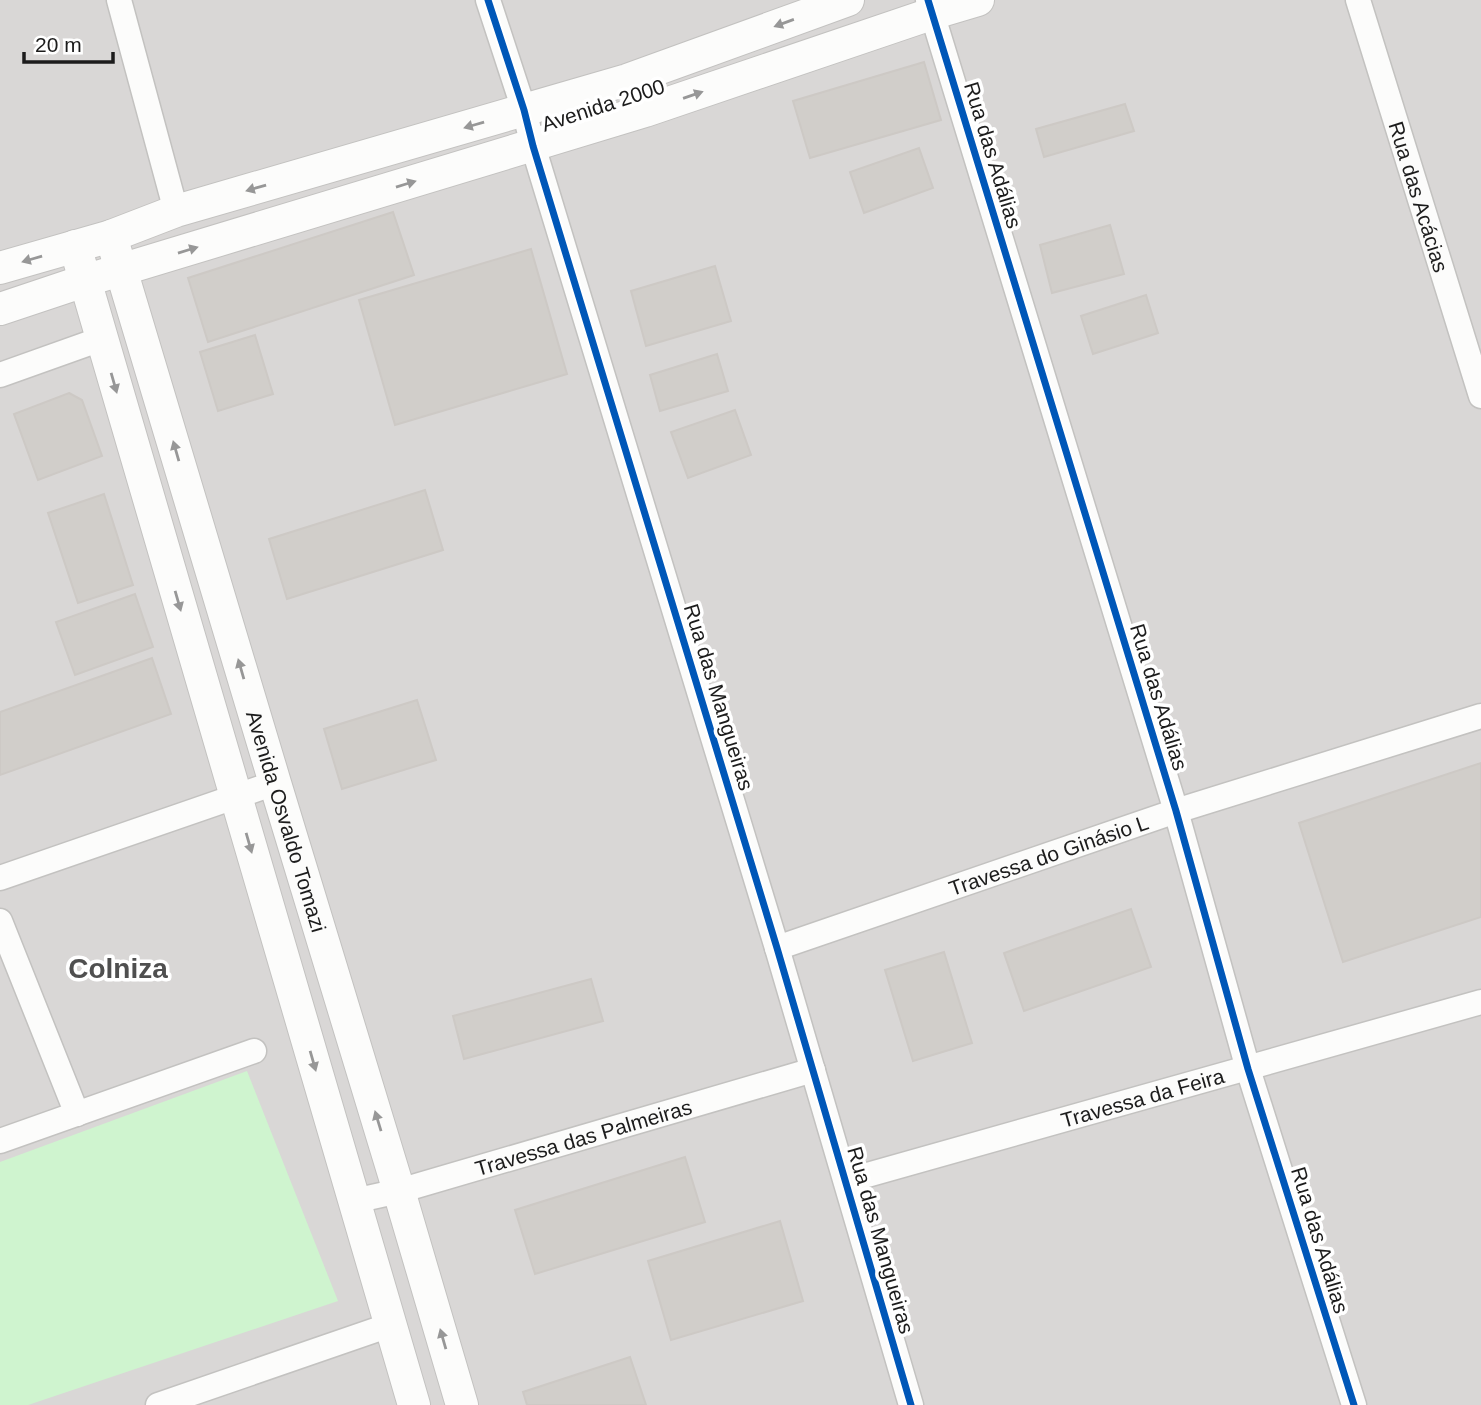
<svg xmlns="http://www.w3.org/2000/svg" width="1481" height="1405" viewBox="0 0 1481 1405" font-family="Arial,sans-serif">
	<rect width="100%" height="100%" fill="#eae8e4"/>
	<path fill="#d9d7d6" d="M0 0H1481V1405H0Z"/>
	<path fill="#cff4cf" d="M247 1071 338 1301 28 1405H0V1162Z"/>
	<path fill="#d1ceca" stroke="#cdc9c5" stroke-width="2" d="M924 62 941 120 810 158 793 101Z
		M1125 104 1134 131 1044 157 1036 129Z
		M919 148 933 188 864 213 850 172Z
		M393 212 414 275 208 342 188 278Z
		M1110 225 1124 274 1052 293 1040 245Z
		M531 249 567 374 395 425 359 300Z
		M715 266 731 321 646 346 631 291Z
		M1146 295 1158 333 1093 354 1081 316Z
		M255 335 273 394 218 411 200 352Z
		M717 354 728 391 660 411 650 375Z
		M69 393 82 400 102 456 38 480 14 414Z
		M735 410 751 455 688 478 671 432Z
		M425 490 443 550 287 599 269 539Z
		M104 494 133 585 78 603 48 513Z
		M135 594 153 647 75 675 56 622Z
		M152 658 171 714 0 775V712Z
		M417 700 436 760 342 789 324 729Z
		M1481 763V917L1343 962 1299 823Z
		M1131 909 1151 967 1024 1011 1004 953Z
		M944 952 972 1043 913 1061 885 970Z
		M591 979 603 1021 464 1059 453 1016Z
		M685 1157 705 1222 535 1274 515 1210Z
		M780 1221 803 1301 671 1340 648 1261Z
		M630 1357 646 1405H527L523 1392Z"/>
	<g fill="none" stroke-linecap="round" stroke-linejoin="round">
		<defs>
			<g id="minor">
				<path d="M119 0 176 211"/>
				<path d="M488 0 524 110 533 146 777 948 911 1405"/>
				<path d="M928 0 1176 811 1248 1069 1354 1405"/>
				<path id="s1" d="M1358 0 1481 396"/>
				<path d="M0 375 101 339"/>
				<path d="M0 878 275 783"/>
				<path d="M0 921 77 1114"/>
				<path id="s2" d="M777 948 1176 811 1481 716"/>
				<path d="M0 1141 254 1051"/>
				<path id="s3" d="M846 1181 1481 1002"/>
				<path id="s4" d="M354 1201 399 1191 813 1070"/>
				<path d="M158 1405 390 1325"/>
			</g>
			<g id="tertiary">
				<path id="s5" d="M111 236 275 783 399 1191 462 1405"/>
				<path d="M75 246 414 1405"/>
				<path d="M0 268 111 236 176 211 627 80 848 0"/>
				<path d="M0 309 84 281 645 111 931 14 978 0"/>
			</g>
		</defs>
		<use href="#minor" stroke="#c3c2c0" stroke-width="27"/>
		<use href="#tertiary" stroke="#c3c2c0" stroke-width="34"/>
		<use href="#minor" stroke="#fcfcfb" stroke-width="24"/>
		<use href="#tertiary" stroke="#fcfcfb" stroke-width="32"/>
		<defs>
			<path id="cycleway" d="M488 0 524 110 533 146 777 948 911 1405
				M928 0 1176 811 1248 1069 1354 1405"/>
		</defs>
		<use href="#cycleway" stroke="#fff" stroke-width="11"/>
		<use href="#cycleway" stroke="#0057b8" stroke-width="7"/>
	</g>
	<defs><path id="oneway-solid" d="M-6-.8H1V-3.2L6.5 0L1 3.2V.8H-6Z" transform="scale(1.75)"/></defs>
	<g fill="#979797">
		<use href="#oneway-solid" transform="translate(784 23) rotate(160)"/>
		<use href="#oneway-solid" transform="translate(693 95) rotate(-19)"/>
		<use href="#oneway-solid" transform="translate(474 125) rotate(164)"/>
		<use href="#oneway-solid" transform="translate(406 184) rotate(-17)"/>
		<use href="#oneway-solid" transform="translate(256 188) rotate(164)"/>
		<use href="#oneway-solid" transform="translate(188 250) rotate(-17)"/>
		<use href="#oneway-solid" transform="translate(32 259) rotate(164)"/>
		<use href="#oneway-solid" transform="translate(114 383) rotate(74)"/>
		<use href="#oneway-solid" transform="translate(176 451) rotate(-106)"/>
		<use href="#oneway-solid" transform="translate(178 601) rotate(74)"/>
		<use href="#oneway-solid" transform="translate(241 669) rotate(-106)"/>
		<use href="#oneway-solid" transform="translate(249 843) rotate(74)"/>
		<use href="#oneway-solid" transform="translate(313 1061) rotate(74)"/>
		<use href="#oneway-solid" transform="translate(378 1121) rotate(-107)"/>
		<use href="#oneway-solid" transform="translate(443 1339) rotate(-106)"/>
	</g>
	<g text-anchor="middle" dominant-baseline="central" stroke-width="7" stroke-linejoin="round" paint-order="stroke">
		<g font-size="21" fill="#1c1c1c" stroke="#fff">
			<text transform="translate(603 105) rotate(-18)">Avenida 2000</text>
			<text transform="translate(993 155) rotate(73)">Rua das Adálias</text>
			<text stroke="none"><textPath href="#s1" startOffset="206">Rua das Acácias</textPath></text>
			<text transform="translate(719 697) rotate(73)">Rua das Mangueiras</text>
			<text transform="translate(1159 697) rotate(73)">Rua das Adálias</text>
			<text stroke="none"><textPath href="#s5" startOffset="611">Avenida Osvaldo Tomazi</textPath></text>
			<text stroke="none"><textPath href="#s2" startOffset="287">Travessa do Ginásio L</textPath></text>
			<text stroke="none"><textPath href="#s3" startOffset="308">Travessa da Feira</textPath></text>
			<text stroke="none"><textPath href="#s4" startOffset="238">Travessa das Palmeiras</textPath></text>
			<text transform="translate(881 1240) rotate(74)">Rua das Mangueiras</text>
			<text transform="translate(1320 1240) rotate(73)">Rua das Adálias</text>
		</g>
		<g font-size="28" font-weight="bold" fill="#4f4f4f" stroke="#fff">
			<text x="118" y="968">Colniza</text>
		</g>
	</g>
	<path d="M24 52v10h89v-10" fill="none" stroke="#1c1c1c" stroke-width="3.5"/>
	<text x="35" y="52" font-size="21" fill="#1c1c1c" stroke="#ffffff" stroke-width="5" paint-order="stroke">20 m</text>
</svg>
